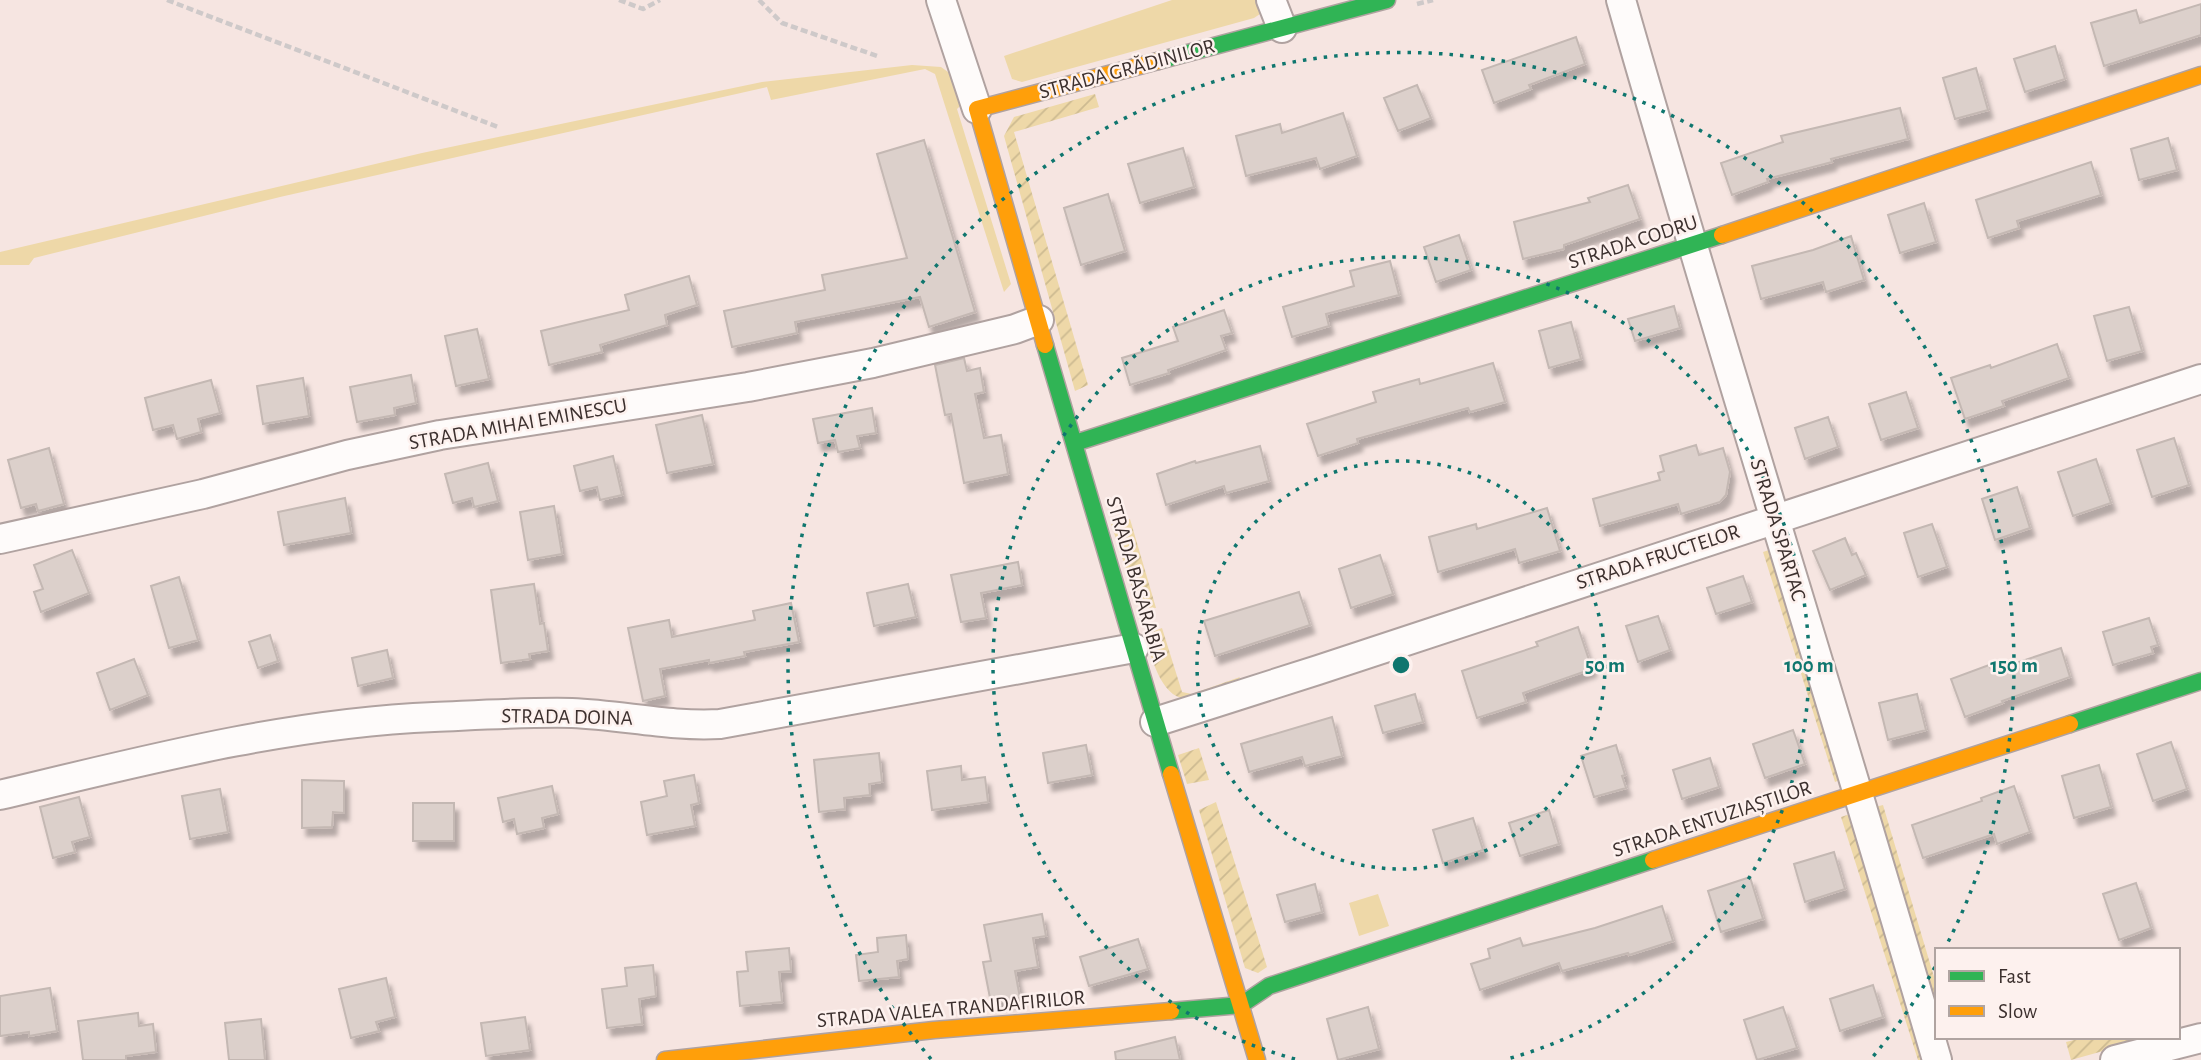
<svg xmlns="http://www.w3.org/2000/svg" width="2201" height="1060" viewBox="0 0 2201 1060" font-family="'Alegreya Sans',sans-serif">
	<defs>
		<pattern id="garden-furrows" width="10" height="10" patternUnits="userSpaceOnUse" patternTransform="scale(1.75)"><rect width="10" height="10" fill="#eed8a8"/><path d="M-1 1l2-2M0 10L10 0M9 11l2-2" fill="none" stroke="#cdba91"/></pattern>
		<filter id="shadow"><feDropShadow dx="4.5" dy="8" stdDeviation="2" flood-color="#0004"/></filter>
	</defs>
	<rect width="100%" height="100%" fill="#f6e5e1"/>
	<path fill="#eed8a8" d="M1172 0H1261L1260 14 1254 18 1022 82 1012 79 1004 56Z
		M912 65 941 67 955 77 962 104 957 109 1011 284 1004 292 935 74 925 69 771 100 767 87 280 197 34 258 29 265H0V252L422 153 762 82Z
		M1378 894 1389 926 1359 936 1349 903Z"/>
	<path fill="url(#garden-furrows)" d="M1095 94 1099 107 1014 132 1088 385 1075 391 1004 136 1014 117Z
		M1130 519 1156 608 1139 607 1111 524Z
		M1775 548 1842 779 1835 782 1763 552Z
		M1162 628 1182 692 1192 694 1240 677 1236 685C1221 689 1204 697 1188 698 1161 701 1151 654 1144 635Z
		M1199 748 1209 780 1187 784 1178 755Z
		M1216 802 1267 967 1258 973 1245 968 1199 810Z
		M1883 805 1937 987V1016L1875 807Z
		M1847 815 1852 817 1929 1060H1918L1841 817Z
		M2086 1037H2153L2071 1060 2066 1042Z"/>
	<path fill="#dcd0cb" stroke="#c4b8b3" stroke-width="2" filter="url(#shadow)" d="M2201 4V35L2104 66 2091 23 2136 10 2140 23Z
		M1576 37 1585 64 1529 85 1531 89 1494 103 1482 70Z
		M2055 46 2065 79 2025 92 2014 59Z
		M1976 68 1988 110 1955 119 1943 78Z
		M1417 85 1431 118 1398 131 1384 98Z
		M1900 108 1908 139 1831 159 1832 162 1767 179 1768 182 1732 195 1721 163 1783 142 1781 136Z
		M1343 113 1357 156 1320 169 1316 158 1246 176 1236 136 1280 124 1282 133Z
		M2168 138 2177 170 2139 180 2131 149Z
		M924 140 975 312 929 327 920 297 795 322 797 333 732 347 724 311 825 290 822 275 907 258 877 154Z
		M1183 148 1194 187 1140 203 1128 164Z
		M2091 162 2101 195 2017 221 2019 228 1988 238 1976 200Z
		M1628 185 1640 219 1564 245V249L1523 259 1514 222 1590 202 1588 198Z
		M1108 194 1125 251 1081 265 1064 208Z
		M1924 203 1936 242 1900 253 1888 215Z
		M1459 235 1471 270 1436 282 1424 247Z
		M1851 236 1864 280 1826 292 1823 282 1761 299 1752 266 1813 250Z
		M1390 261 1399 295 1326 314 1329 326 1292 337 1283 307 1354 286 1350 271Z
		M689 276 697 305 665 315 667 325 600 345 602 352 549 365 541 331 629 310 625 295Z
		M1674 306 1680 328 1635 341 1628 319Z
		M2129 307 2142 351 2107 361 2094 316Z
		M1224 310 1232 333 1221 336 1226 350 1168 370 1169 373 1130 385 1122 358 1178 341 1173 327Z
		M1571 322 1581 359 1549 368 1539 331Z
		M477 329 489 379 456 386 445 336Z
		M2057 344 2069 378 2002 401 2004 406 1965 419 1951 378 1990 365 1991 368Z
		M964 358 967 371 980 368 984 392 975 394 984 438 1001 435 1008 474 964 483 951 414 945 415 935 365Z
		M1493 363 1505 402 1470 412 1468 408 1357 439 1358 443 1318 456 1307 424 1376 402 1373 392 1419 379 1420 384Z
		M411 375 416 403 394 408 395 415 357 422 350 387Z
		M303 378 309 416 263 424 257 386Z
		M211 380 220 413 198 419 201 432 177 439 173 425 153 430 145 398Z
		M1906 392 1918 428 1881 440 1869 404Z
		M872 408 876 433 857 436 860 448 838 452 835 440 818 443 813 419Z
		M702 415 713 464 667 473 656 425Z
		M1828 417 1838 447 1805 459 1795 428Z
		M2174 438 2189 485 2152 497 2137 450Z
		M1696 445 1699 455 1723 448 1730 472 1726 495 1720 502 1681 514 1678 504 1600 526 1593 499 1660 480 1658 473 1664 471 1660 456Z
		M1260 446 1269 481 1226 493 1224 486 1166 505 1157 474 1195 461 1196 463Z
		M49 448 64 504 38 511 36 504 21 508 8 460Z
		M613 456 622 495 600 500 597 487 580 491 574 466Z
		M2096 459 2111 503 2073 516 2058 472Z
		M488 463 498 501 474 507 472 498 453 503 445 474Z
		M2017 487 2030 528 1995 540 1982 499Z
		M345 498 351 533 284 545 278 512Z
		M554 506 562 554 528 560 520 512Z
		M1547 508 1560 551 1519 563 1515 549 1438 572 1429 537 1476 524 1477 529Z
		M1932 524 1947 567 1918 577 1904 533Z
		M1845 538 1852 555 1856 553 1866 575 1830 590 1813 551Z
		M72 550 89 593 41 612 34 592 43 589 34 565Z
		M1380 555 1393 594 1351 608 1339 569Z
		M1018 562 1022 585 981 593 986 618 961 622 951 575Z
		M1743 576 1752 602 1716 614 1707 588Z
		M179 577 198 640 169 648 151 586Z
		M534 584 540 624 544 623 548 651 529 654 530 659 501 663 491 590Z
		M908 584 916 617 874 626 867 593Z
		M1299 592 1310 625 1215 656 1204 621Z
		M791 603 799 642 744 652 745 656 709 663V660L660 669 665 696 643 701 628 628 669 620 672 637 755 620 753 611Z
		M1658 616 1670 650 1638 662 1626 626Z
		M2149 618 2158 645 2151 647 2153 653 2113 665 2103 632Z
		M1578 627 1592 669 1523 693 1526 702 1477 718 1462 671 1538 646 1536 642Z
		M270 635 278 661 258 668 249 642Z
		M2061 648 2070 677 2002 701 2003 703 1965 717 1951 679 1989 665 1992 671Z
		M387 650 393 678 358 686 352 658Z
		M134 659 148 695 110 710 97 673Z
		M1415 694 1423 722 1383 733 1375 706Z
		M1917 694 1926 730 1888 740 1879 703Z
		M1332 717 1342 756 1305 766 1302 757 1249 772 1241 744Z
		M1793 730 1805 764 1765 778 1753 744Z
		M2171 742 2187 789 2153 801 2137 754Z
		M1086 745 1092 775 1048 783 1043 753Z
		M1616 745 1625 775 1622 776 1626 788 1594 797 1581 756Z
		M879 753 882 782 869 784 870 795 844 798 845 809 819 812 814 760Z
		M1710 758 1719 787 1682 799 1673 770Z
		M2099 765 2111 807 2074 818 2062 776Z
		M961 766 962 780 985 777 988 802 932 810 927 771Z
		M694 775 699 803 691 805 695 826 647 835 641 802 667 796 664 781Z
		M302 780 344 781V813L333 812 332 827 302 828Z
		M552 786 558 814 542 818 544 828 517 834 514 819 503 822 498 798Z
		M2014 786 2030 832 1997 844 1994 834 1923 858 1912 825 1982 801 1981 798Z
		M220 789 228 832 190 839 182 796Z
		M79 797 90 837 72 842 75 852 53 858 40 807Z
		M413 803H454V841H413Z
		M1549 810 1559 844 1520 856 1509 823Z
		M1473 818 1483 850 1443 863 1433 830Z
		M1834 852 1845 889 1805 902 1794 864Z
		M1750 877 1763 919 1721 932 1708 891Z
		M2136 883 2151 928 2119 940 2103 894Z
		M1315 884 1322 912 1285 922 1277 895Z
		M1662 906 1673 941 1629 955 1628 953 1562 971 1559 963 1480 990 1471 964 1490 958 1488 949 1520 938 1523 946 1595 928Z
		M1042 914 1046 936 1033 938 1038 967 1015 971 1020 998 991 1003 983 962 991 961 984 925Z
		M906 935 908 959 897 961 899 977 859 981 856 955 878 952 877 938Z
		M1138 939 1148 969 1089 986 1080 957Z
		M789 948 791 971 779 972 782 1002 740 1006 737 972 748 971 746 952Z
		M653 965 656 996 639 999 642 1024 607 1028 602 989 627 986 625 968Z
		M386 978 395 1017 376 1022 379 1031 351 1038 339 989Z
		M1873 985 1883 1017 1840 1031 1830 999Z
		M50 988 57 1031 29 1036V1032L0 1036V996Z
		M1368 1007 1379 1049 1338 1060 1327 1019Z
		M1783 1007 1797 1048 1757 1060 1744 1020Z
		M138 1013 139 1026 153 1024 156 1052 126 1056V1060H83L78 1021Z
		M525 1017 530 1050 486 1056 481 1023Z
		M261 1019 265 1060H229L225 1023Z
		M1175 1037 1180 1060H1116L1115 1052Z"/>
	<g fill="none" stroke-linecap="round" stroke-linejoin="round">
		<defs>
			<path id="street" d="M941 0 977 109
				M1271 0 1282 28
				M1621 0C1722 354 1834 706 1937 1060
				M0 539 203 494 347 455 440 435 748 387 873 363 1015 329 1039 320
				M1155 722 1318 670 2201 379
				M0 795C142 761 287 723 434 717 480 715 526 712 572 713 622 715 671 727 720 724L1134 648
				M2115 1060 2201 1038"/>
			<path id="fast" d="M1158 61 1387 0
				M1045 345 1171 774
				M1075 443 1722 235
				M2070 724 2201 681
				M1171 1011 1241 1005 1269 986 1653 860"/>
			<path id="slow" d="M1722 235 2201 75
				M1045 345 977 109 1158 61
				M1171 774 1257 1060
				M1653 860 2070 724
				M665 1060 934 1030 1171 1011"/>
		</defs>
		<use href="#street" stroke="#b0a2a0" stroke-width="32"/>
		<use href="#fast" stroke="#b0a2a0" stroke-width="19"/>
		<use href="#slow" stroke="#b0a2a0" stroke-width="19"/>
		<path stroke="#cec9c9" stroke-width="4.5" stroke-dasharray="7 3.5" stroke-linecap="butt" d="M167 0 498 127
			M619 0 643 9 660 0
			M759 0 782 23 880 57
			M1417 4 1433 0"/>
		<use href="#street" stroke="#fefbfa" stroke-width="28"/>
		<use href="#fast" stroke="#30b455" stroke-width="16"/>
		<use href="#slow" stroke="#ff9f0a" stroke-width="16"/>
	</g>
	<g fill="none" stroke="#0f766e" stroke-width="3.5" stroke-dasharray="3.5 7">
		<circle cx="1401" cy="665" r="204"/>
		<path d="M1295 1059A408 408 0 1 1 1507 1059"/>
		<path d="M1935 967A613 613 0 0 1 1871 1059M931 1059A613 613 0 1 1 1945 948"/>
	</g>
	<g text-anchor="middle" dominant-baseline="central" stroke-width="5" stroke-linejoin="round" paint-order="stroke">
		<g font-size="21" fill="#3c302e" stroke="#fdf1ee">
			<text transform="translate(1127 69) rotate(-15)">STRADA GRĂDINILOR</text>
			<text transform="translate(1633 242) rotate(-18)">STRADA CODRU</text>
			<text transform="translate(518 424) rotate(-10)">STRADA MIHAI EMINESCU</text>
			<text transform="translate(1778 530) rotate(73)">STRADA SPARTAC</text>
			<text transform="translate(1658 557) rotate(-18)">STRADA FRUCTELOR</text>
			<text transform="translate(1136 579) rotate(74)">STRADA BASARABIA</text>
			<text transform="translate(567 717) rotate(1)">STRADA DOINA</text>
			<text transform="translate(1712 819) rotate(-18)">STRADA ENTUZIAȘTILOR</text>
			<text transform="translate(951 1009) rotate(-5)">STRADA VALEA TRANDAFIRILOR</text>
		</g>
	</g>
	<circle cx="1401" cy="665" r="10" fill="#0f766e" stroke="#fdf1ee" stroke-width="3.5"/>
	<g font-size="21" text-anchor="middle" font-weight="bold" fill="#0f766e" stroke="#fdf1ee" stroke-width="5" stroke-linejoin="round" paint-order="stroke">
		<text x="1605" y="672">50 m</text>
		<text x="1809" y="672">100 m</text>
		<text x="2014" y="672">150 m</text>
	</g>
	<rect x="1935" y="948" width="245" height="91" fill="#fdf1ee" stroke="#b0a4a1" stroke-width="2"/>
	<rect x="1949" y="971" width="35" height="10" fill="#30b455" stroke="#b0a4a1" stroke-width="2"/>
	<text x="1998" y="983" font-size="21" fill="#3c302e">Fast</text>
	<rect x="1949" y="1006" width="35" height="10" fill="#ff9f0a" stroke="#b0a4a1" stroke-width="2"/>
	<text x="1998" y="1018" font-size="21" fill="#3c302e">Slow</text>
</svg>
